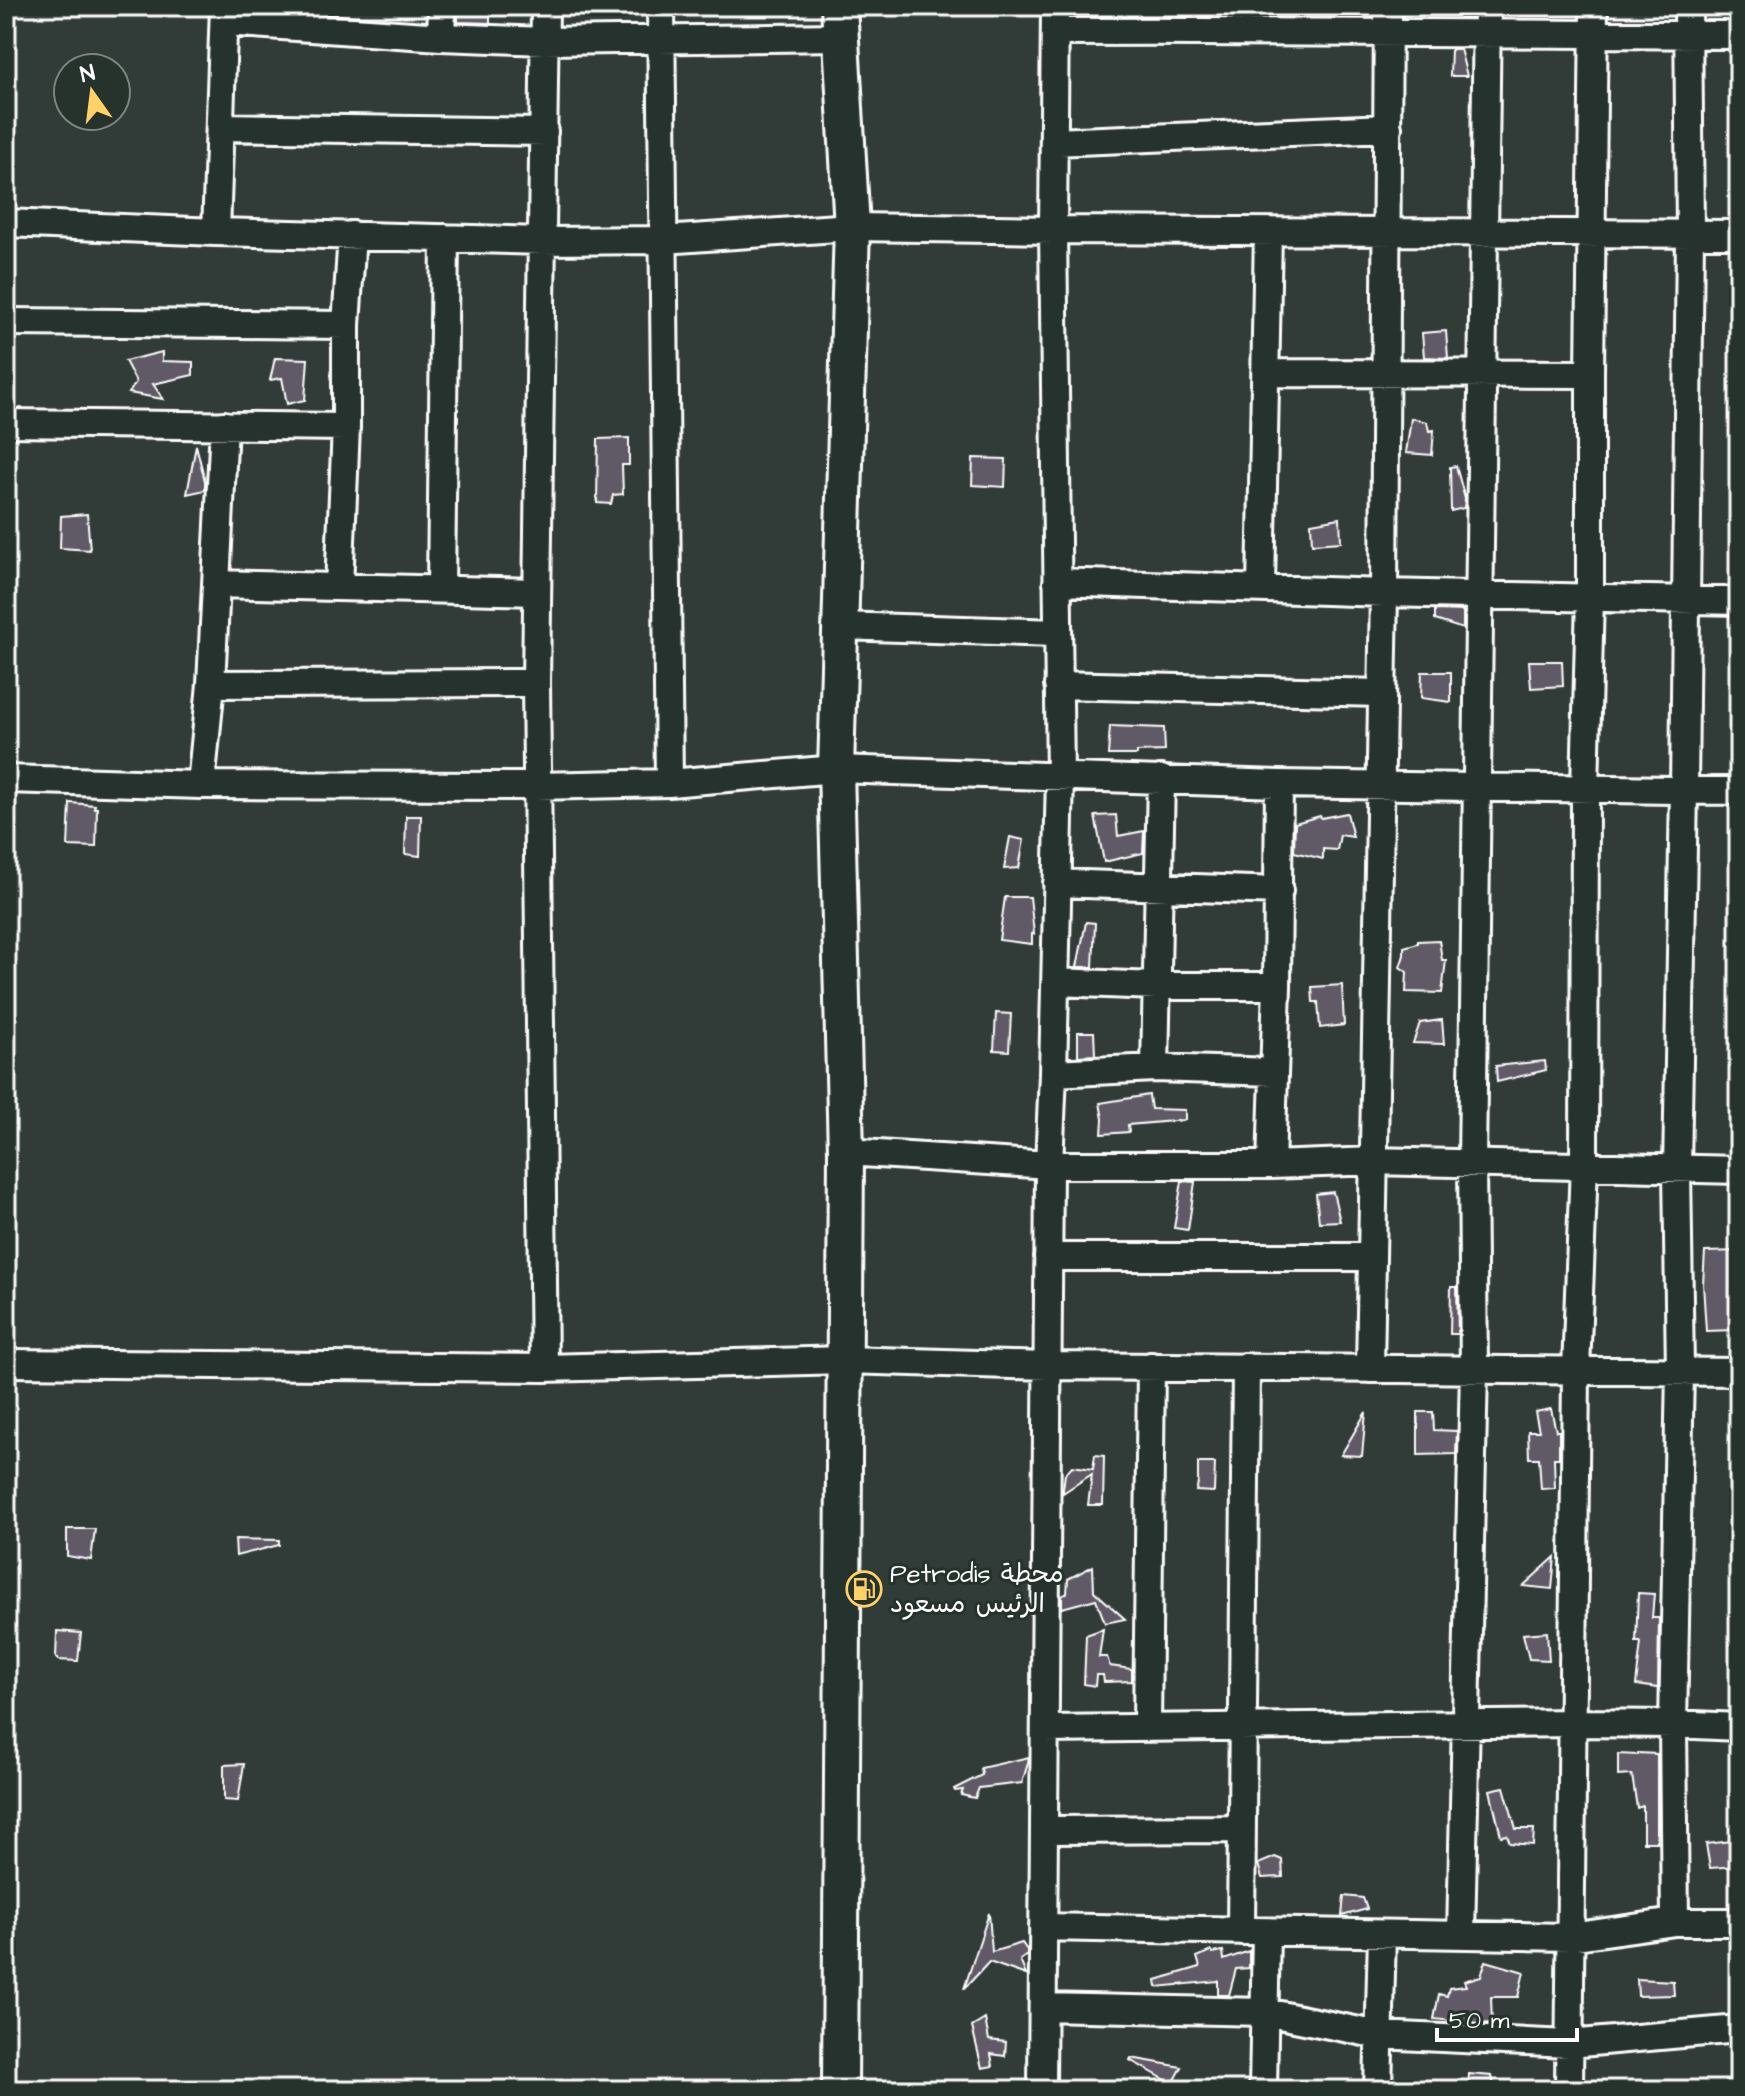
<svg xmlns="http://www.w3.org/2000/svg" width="1745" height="2096" viewBox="0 0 1745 2096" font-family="'Architects Daughter','Playpen Sans Arabic',sans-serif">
	<rect width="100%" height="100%" fill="#313b38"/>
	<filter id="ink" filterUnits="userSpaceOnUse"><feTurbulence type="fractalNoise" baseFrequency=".0125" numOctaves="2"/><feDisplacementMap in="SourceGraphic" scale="16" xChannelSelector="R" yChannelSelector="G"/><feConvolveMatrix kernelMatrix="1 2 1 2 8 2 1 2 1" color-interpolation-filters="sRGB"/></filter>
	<g filter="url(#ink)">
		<path fill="#5f5a65" stroke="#fff" stroke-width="2" d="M458 6H490V23L458 22Z
			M1451 49H1460L1467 76H1450Z
			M1446 331 1448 358 1424 357 1422 333Z
			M162 352V361L193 362V375L153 384 163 399 129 393 136 382 125 361Z
			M275 358 308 359 305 400 287 404 282 378 270 380Z
			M1411 418 1427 422 1429 431 1434 430 1432 455 1406 453Z
			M629 438V465H622L623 494 613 495 611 504 597 503 598 439Z
			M196 445 205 481V490L187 494Z
			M973 458 1006 459 1005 487 972 485Z
			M1456 466 1465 499 1464 508 1451 511 1450 467Z
			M87 514 90 550 60 548 61 516Z
			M1340 518 1341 542 1312 544 1311 523Z
			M1435 610 1463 611V629L1435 620Z
			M1529 661H1562L1563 686 1531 688Z
			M1422 672H1451V702L1421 698Z
			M1110 726 1164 728 1165 751 1137 752V755H1108Z
			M70 803 95 805 94 808H97L96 847 68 846Z
			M1347 813 1353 837 1340 835 1337 850 1323 849V859L1294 852 1295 823 1320 816 1321 818Z
			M1116 815 1118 836 1144 831 1143 853 1104 862 1095 816Z
			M406 816H421L420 856 405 854Z
			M1010 837 1024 840 1019 868 1004 869Z
			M1005 897H1030L1034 934H1032V944L999 940Z
			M1086 922 1095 923 1093 967H1077Z
			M1439 940 1442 960H1446L1442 993 1406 992 1407 972 1400 967 1404 955V947L1418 943V941Z
			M1342 985 1344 1025 1320 1028 1318 1002H1313L1312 987Z
			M996 1013 1011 1014 1009 1051 994 1050Z
			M1442 1020 1444 1044 1413 1043 1420 1023Z
			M1078 1032H1094L1095 1055 1078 1056Z
			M1545 1061 1546 1070 1497 1082 1496 1066Z
			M1149 1095 1151 1109 1185 1110V1120L1128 1125 1129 1132 1102 1134 1103 1119 1100 1103Z
			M1182 1181 1195 1182 1188 1230 1174 1228Z
			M1333 1192 1340 1221 1319 1222 1316 1194Z
			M1739 1251V1313L1734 1314V1330L1706 1331 1703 1284 1705 1252Z
			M1451 1287H1457L1458 1334H1450Z
			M1551 1409 1556 1431H1559V1458H1554L1555 1488 1541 1489 1539 1458H1529L1528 1431H1539L1535 1412Z
			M1366 1412 1362 1456 1341 1455Z
			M1418 1412H1433L1434 1430 1457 1431 1456 1454 1418 1455Z
			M1095 1455 1104 1456 1103 1505H1088L1092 1474 1063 1493V1489L1065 1474 1072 1466 1093 1469Z
			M1198 1463H1215L1214 1492 1196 1491 1198 1483Z
			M67 1529H95L91 1560 67 1556Z
			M235 1539 279 1540V1545L236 1556Z
			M1555 1557 1552 1589 1523 1586Z
			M1093 1566 1094 1591 1125 1619 1105 1623 1096 1599 1062 1608V1596L1067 1593 1068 1579Z
			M1638 1593 1654 1594 1652 1618H1659L1658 1688 1636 1685 1641 1642H1636Z
			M1103 1629 1099 1657H1107L1110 1666 1132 1669V1681L1104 1682 1103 1675H1096L1095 1686 1084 1684 1086 1635Z
			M57 1631 81 1633 78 1661 58 1660V1658H56Z
			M1547 1632 1549 1660 1529 1659 1523 1634Z
			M1638 1753 1657 1754V1842H1643V1806L1637 1808 1632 1775 1618 1776V1754L1638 1755Z
			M1029 1757 1028 1763 1022 1783 979 1788 975 1798 961 1795 963 1790 955 1791 954 1789 982 1775 981 1768Z
			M244 1764 238 1801 224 1800V1765Z
			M1504 1787 1516 1829H1534L1533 1845 1510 1843 1507 1835 1501 1836 1490 1790Z
			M1731 1841 1739 1866 1710 1868 1706 1844Z
			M1275 1857 1282 1860 1283 1877 1262 1878 1258 1864Z
			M1344 1896 1363 1898 1367 1909 1342 1916Z
			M989 1913 992 1952 1022 1943 1027 1950V1955L1020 1960 1026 1975 989 1962 964 1989Z
			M1211 1951 1213 1953 1223 1951 1224 1960 1249 1951V1968L1236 1969 1229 1995H1218V1981L1157 1987 1156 1980 1200 1967 1197 1957Z
			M1486 1961 1524 1972 1518 1997H1491L1492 2023 1478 2024 1434 2019 1439 1994 1447 1996 1449 1988 1466 1986 1464 1981 1481 1976Z
			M1637 1979 1673 1981 1674 1995 1638 1996Z
			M985 2019 989 2040 1006 2042 1005 2056 991 2054 993 2066 982 2068 972 2027Z
			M1131 2058 1182 2067 1173 2084 1130 2060Z
			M1469 2074 1492 2076 1495 2090H1468Z"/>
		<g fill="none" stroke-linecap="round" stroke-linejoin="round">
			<defs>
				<path id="minor" d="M661 6 669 783
					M224 22 441 37 544 41 840 37
					M1055 32C1283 31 1511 34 1739 35
					M441 37 442 6
					M220 127 544 132
					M1054 142 1388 128
					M6 223 216 232 542 241 663 240 852 227 1053 230 1739 234
					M216 232 224 6
					M6 322 346 325
					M1266 373 1590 374
					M6 423 346 427V325L352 235
					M1057 582 1384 593 1739 601
					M216 584 537 592
					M339 587 346 427
					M1261 588 1268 232
					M441 589 445 238
					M839 626 1058 633
					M211 684 536 683
					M1058 685 1381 693
					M6 779 201 785 536 786 669 783 836 769 1279 784 1739 791
					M201 785 211 684 224 425
					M1057 883 1279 891
					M1056 982 1156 986H1277
					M1155 1068 1161 779
					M1053 1073 1155 1068 1274 1072
					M846 1152 1049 1165H1271L1374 1161 1739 1170
					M1271 1165 1277 986 1279 784
					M1048 1257H1371
					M6 1363 544 1368 845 1360 1047 1366 1739 1372
					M544 1368 536 683 545 6
					M1370 1369 1384 593 1388 6
					M1147 1728 1151 1366
					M1045 1729 1573 1723 1673 1724 1739 1727
					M1044 1830 1242 1829
					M1675 1922 1673 1724 1680 1370 1677 1169 1684 791 1690 234 1688 6
					M1043 1927 1570 1937 1675 1922H1739
					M1241 1931 1246 1367
					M1461 1935 1474 1370 1472 1163 1487 6
					M1043 2007 1265 2012 1379 2035 1569 2044 1739 2029
					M1042 2090 1049 1165 1053 1073 1060 776 1053 230 1055 6
					M1263 2090 1266 1932
					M1378 2090 1382 1934
					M1569 2090 1576 1370 1584 1165 1585 789 1590 597V374L1594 6"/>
				<path id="major" d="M839 6 852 227 836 769 846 1152 840 2090"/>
			</defs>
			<use href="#minor" stroke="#fff" stroke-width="32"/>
			<use href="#major" stroke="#fff" stroke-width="40"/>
			<use href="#minor" stroke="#26332d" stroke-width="26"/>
			<use href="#major" stroke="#26332d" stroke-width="34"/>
		</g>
	</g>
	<defs>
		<symbol id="fuel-ring" viewBox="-11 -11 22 22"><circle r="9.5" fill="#26332d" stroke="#ffd166" stroke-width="1.5"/><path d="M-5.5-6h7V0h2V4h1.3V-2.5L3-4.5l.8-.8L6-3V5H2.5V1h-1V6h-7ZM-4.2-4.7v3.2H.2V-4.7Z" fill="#ffd166"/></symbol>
	</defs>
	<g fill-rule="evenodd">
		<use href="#fuel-ring" x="844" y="1569" width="40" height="40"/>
	</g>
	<g text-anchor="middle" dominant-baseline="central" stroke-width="6" stroke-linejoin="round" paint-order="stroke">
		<g font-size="26" fill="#fff" stroke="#26332d" text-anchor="start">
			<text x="890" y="1574">Petrodis محطة<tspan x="890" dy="30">الرئيس مسعود</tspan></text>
		</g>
	</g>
	<rect width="1745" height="2096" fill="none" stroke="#26332d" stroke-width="32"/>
	<rect x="16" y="16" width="1713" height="2064" fill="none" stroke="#fff" stroke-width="3" filter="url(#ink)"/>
	<g transform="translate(92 92) rotate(346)"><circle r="38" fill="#26332d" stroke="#7d8581" stroke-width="2"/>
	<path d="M0-6L14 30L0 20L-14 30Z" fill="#ffd166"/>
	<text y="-12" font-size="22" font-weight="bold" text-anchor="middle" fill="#ffffff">N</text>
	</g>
	<path d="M1437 2028v12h140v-12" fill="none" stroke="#ffffff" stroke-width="4"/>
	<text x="1449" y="2028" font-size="24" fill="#ffffff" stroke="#26332d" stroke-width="6" paint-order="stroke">50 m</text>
</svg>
